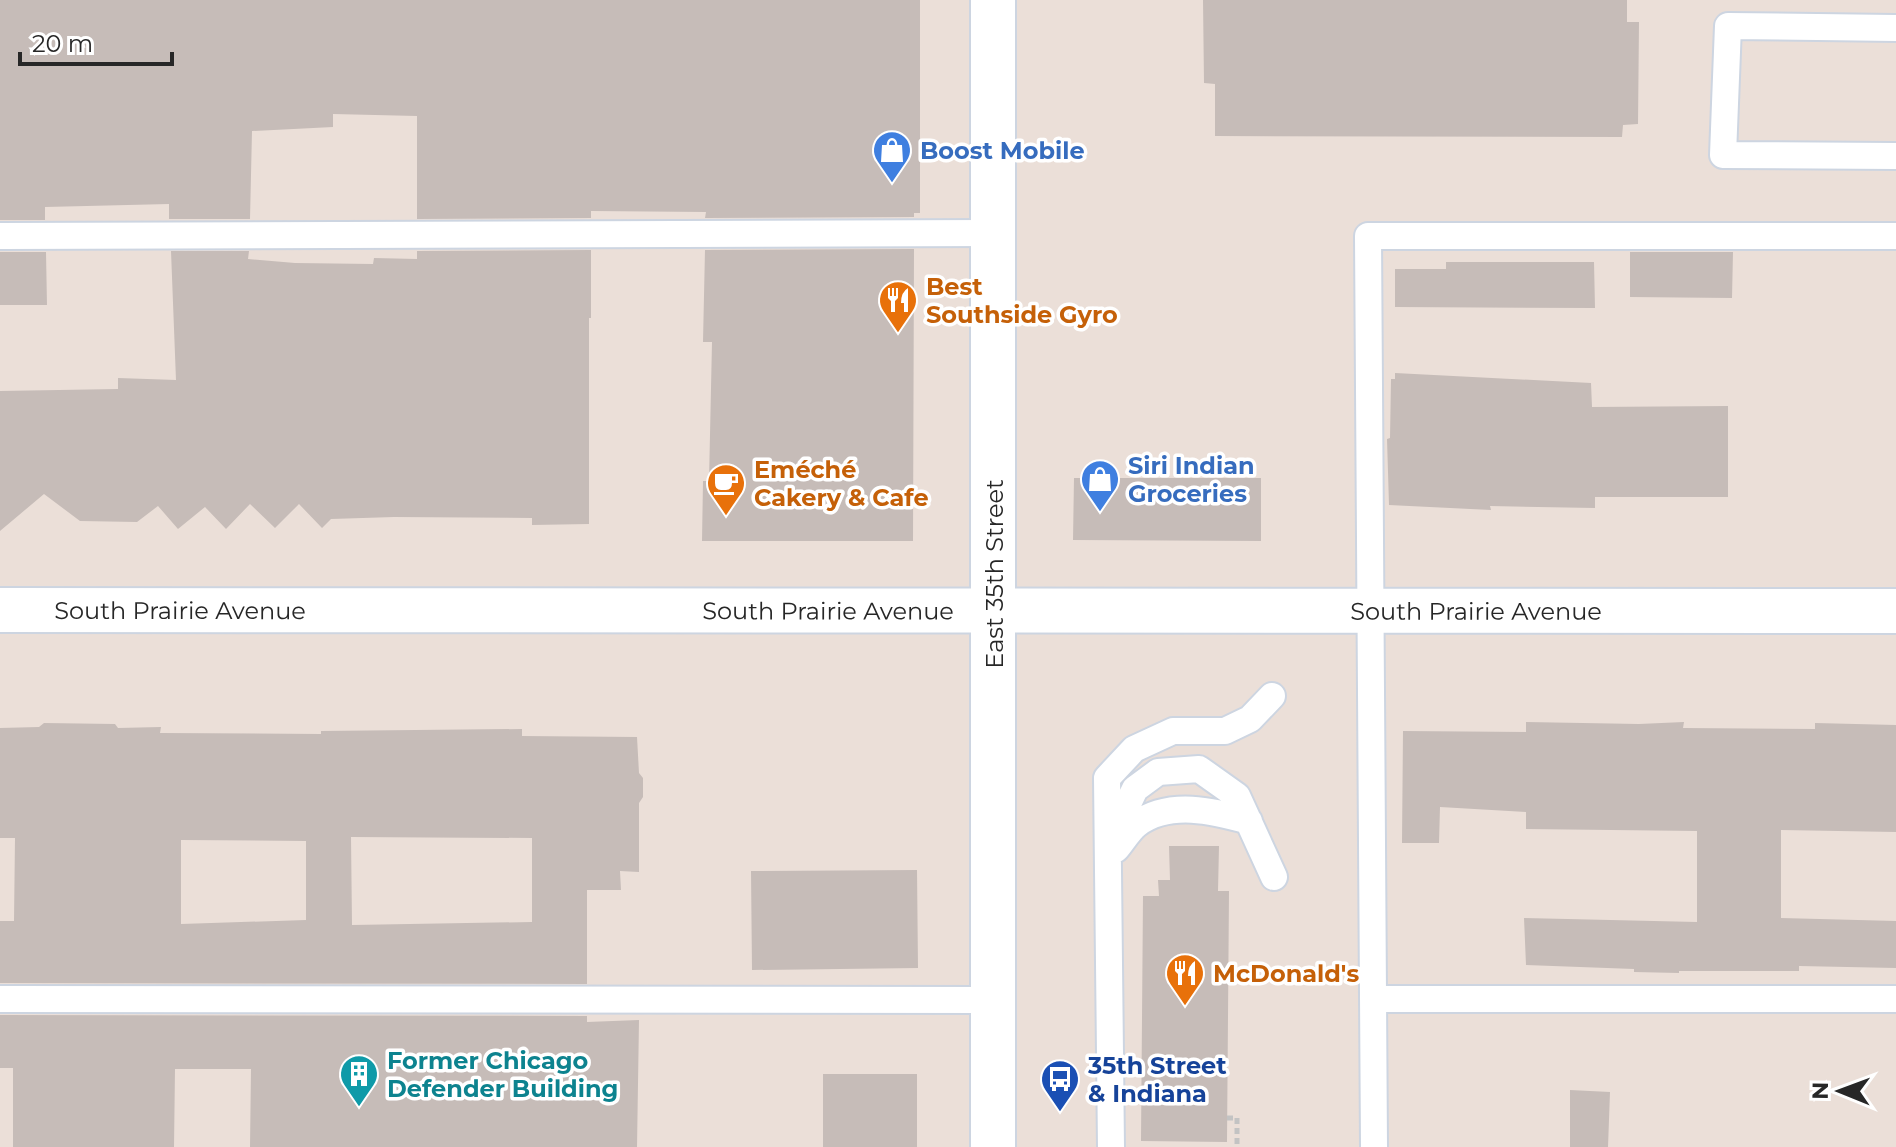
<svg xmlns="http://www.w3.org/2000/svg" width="1896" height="1147" viewBox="0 0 1896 1147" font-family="Montserrat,sans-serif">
	<rect width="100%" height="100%" fill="#ebdfd8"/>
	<path fill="#c6bcb8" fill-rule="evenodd" d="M0 0H920V213H914V217L705 218 706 212 591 211V218L417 219V116L333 114V127L252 131 250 219H169V204L45 207V220H0Z
		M1203 0H1627V22H1639L1638 124 1623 125 1622 137 1215 136V84L1204 83Z
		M914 249 913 541H702L703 481H709L712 342H703L705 250Z
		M591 250V318H589V524L532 525V518L394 517 331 519 322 528 299 504 275 528 250 504 226 529 205 507 178 529 158 506 137 522 80 521 44 494 0 531V391L118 389V378L176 380 171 251H249L248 259 295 263 373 264 374 258 417 259V251Z
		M0 252H46L47 305H0Z
		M1630 252H1733L1732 298 1630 297Z
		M1446 262H1594L1595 308 1395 307V269H1446Z
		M1395 373 1591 383 1592 407 1728 406V497H1595V508L1490 506 1491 510 1389 505 1387 439 1390 438 1391 379H1395Z
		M1074 478H1261V541L1073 540Z
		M1526 722 1639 724 1684 722 1683 728 1815 729V723L1896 725V832L1781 830V918L1896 921V968L1799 966V971H1679V973L1634 972V969L1526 965 1524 918 1697 922V831L1526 829V812L1440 807 1439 843H1402L1403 731 1526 732Z
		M44 723 115 724 118 728 161 727 160 733 321 734V731L522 729V736L637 737 639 773 643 778V797L639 803V872L620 871 621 890H587V984L0 983V921H14L15 838H0V728L39 727ZM351 837 532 838V922L352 925ZM181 840 306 841V920L181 924Z
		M1169 846H1219L1218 891H1229L1227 1142 1141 1141 1143 896H1159L1158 880H1170Z
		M917 870 918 968 752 970 751 871Z
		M0 1015 587 1016V1022L639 1020 637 1147H250L251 1069H175L174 1147H13V1068H0Z
		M823 1074H917V1147H823Z
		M1570 1090 1610 1092 1608 1147H1570Z"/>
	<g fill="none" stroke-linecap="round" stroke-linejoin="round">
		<defs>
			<path id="lane" d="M1896 28 1728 26 1723 155 1896 156
				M0 236 994 233
				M1117 845 1122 816 1135 789 1158 772 1199 769 1237 796 1274 877
				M1116 849C1123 841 1129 830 1137 824 1169 800 1214 811 1249 821
				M0 999 994 1000
				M1373 999H1896
				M1111 1147 1107 778 1134 749 1173 731H1225L1250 719 1272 696
				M1374 1147 1368 236H1896"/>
			<g id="street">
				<path id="s1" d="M0 610 1896 611"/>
			</g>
			<path id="secondary" d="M993 1147V0"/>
		</defs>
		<use href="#lane" stroke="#cdd5e1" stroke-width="30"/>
		<use href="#street" stroke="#cdd5e1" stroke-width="48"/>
		<use href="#secondary" stroke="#cdd5e1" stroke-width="48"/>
		<path stroke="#c3c3c3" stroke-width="5" stroke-dasharray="6 4" stroke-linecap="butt" d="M1227 1118H1237V1147"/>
		<use href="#lane" stroke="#fff" stroke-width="26"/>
		<use href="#street" stroke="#fff" stroke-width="44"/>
		<use href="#secondary" stroke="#fff" stroke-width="44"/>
	</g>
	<defs>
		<symbol id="shop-pin" viewBox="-11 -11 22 30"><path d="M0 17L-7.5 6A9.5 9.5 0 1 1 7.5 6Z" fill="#3f7fe0" stroke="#fff"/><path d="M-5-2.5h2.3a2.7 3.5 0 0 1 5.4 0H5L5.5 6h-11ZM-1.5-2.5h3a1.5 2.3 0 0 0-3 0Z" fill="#fff"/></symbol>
		<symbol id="restaurant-pin" viewBox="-11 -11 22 30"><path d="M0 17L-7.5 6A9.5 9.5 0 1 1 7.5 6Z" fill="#e8710a" stroke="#fff"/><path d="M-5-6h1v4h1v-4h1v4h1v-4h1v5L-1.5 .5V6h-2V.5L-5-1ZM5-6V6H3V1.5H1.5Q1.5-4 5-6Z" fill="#fff"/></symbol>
		<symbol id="cafe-pin" viewBox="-11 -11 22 30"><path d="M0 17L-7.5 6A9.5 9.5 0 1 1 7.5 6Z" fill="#e8710a" stroke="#fff"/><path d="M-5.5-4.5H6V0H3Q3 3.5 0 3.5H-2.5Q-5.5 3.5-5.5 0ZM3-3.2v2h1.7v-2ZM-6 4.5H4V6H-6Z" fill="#fff"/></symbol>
		<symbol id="building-pin" viewBox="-11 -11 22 30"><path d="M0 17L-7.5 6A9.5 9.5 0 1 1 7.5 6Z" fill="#0f9aa8" stroke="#fff"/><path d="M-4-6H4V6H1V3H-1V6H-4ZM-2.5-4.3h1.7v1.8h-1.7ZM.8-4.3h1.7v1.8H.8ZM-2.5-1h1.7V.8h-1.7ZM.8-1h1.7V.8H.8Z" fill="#fff"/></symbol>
		<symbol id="bus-pin" viewBox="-11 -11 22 30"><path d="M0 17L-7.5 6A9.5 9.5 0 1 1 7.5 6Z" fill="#1a4fb4" stroke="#fff"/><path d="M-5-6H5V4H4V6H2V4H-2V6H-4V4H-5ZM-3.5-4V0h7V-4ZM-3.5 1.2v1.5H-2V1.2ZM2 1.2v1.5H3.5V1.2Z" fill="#fff"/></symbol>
	</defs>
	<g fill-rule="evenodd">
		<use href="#shop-pin" x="870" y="128" width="44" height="60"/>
		<use href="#restaurant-pin" x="876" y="278" width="44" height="60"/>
		<use href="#shop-pin" x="1078" y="457" width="44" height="60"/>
		<use href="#cafe-pin" x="704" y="461" width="44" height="60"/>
		<use href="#restaurant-pin" x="1163" y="951" width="44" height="60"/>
		<use href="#building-pin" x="337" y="1052" width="44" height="60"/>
		<use href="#bus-pin" x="1038" y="1057" width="44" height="60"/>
	</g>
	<g text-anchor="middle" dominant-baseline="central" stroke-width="7" stroke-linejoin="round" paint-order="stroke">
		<g font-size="24" font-weight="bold" fill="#366cbe" stroke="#fff" text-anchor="start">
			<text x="920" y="150">Boost Mobile</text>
			<text x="1128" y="465">Siri Indian<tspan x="1128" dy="28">Groceries</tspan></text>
		</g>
		<g font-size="24" font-weight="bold" fill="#c56008" stroke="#fff" text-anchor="start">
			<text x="926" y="286">Best<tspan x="926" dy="28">Southside Gyro</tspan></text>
			<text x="754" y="469">Eméché<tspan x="754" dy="28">Cakery &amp; Cafe</tspan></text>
			<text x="1213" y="973">McDonald's</text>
		</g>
		<g font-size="24" fill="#272727" stroke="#fff">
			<text transform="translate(994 574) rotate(-90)">East 35th Street</text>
			<text stroke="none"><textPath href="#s1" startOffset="180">South Prairie Avenue</textPath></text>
			<text stroke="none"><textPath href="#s1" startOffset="828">South Prairie Avenue</textPath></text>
			<text stroke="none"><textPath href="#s1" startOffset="1476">South Prairie Avenue</textPath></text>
		</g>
		<g font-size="24" font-weight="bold" fill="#0d838f" stroke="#fff" text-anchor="start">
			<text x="387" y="1060">Former Chicago<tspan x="387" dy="28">Defender Building</tspan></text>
		</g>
		<g font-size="24" font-weight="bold" fill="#164399" stroke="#fff" text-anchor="start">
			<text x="1088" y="1065">35th Street<tspan x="1088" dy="28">&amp; Indiana</tspan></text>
		</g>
	</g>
	<g transform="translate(1840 1091) rotate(271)" stroke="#ffffff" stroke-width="6" paint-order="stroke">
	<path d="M0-6L14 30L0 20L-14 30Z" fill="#272727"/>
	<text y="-12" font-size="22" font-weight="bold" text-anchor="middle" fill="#272727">N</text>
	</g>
	<path d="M20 52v12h152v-12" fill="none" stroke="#272727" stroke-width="4"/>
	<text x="32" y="52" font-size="24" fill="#272727" stroke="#ffffff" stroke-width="6" paint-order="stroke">20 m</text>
</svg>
